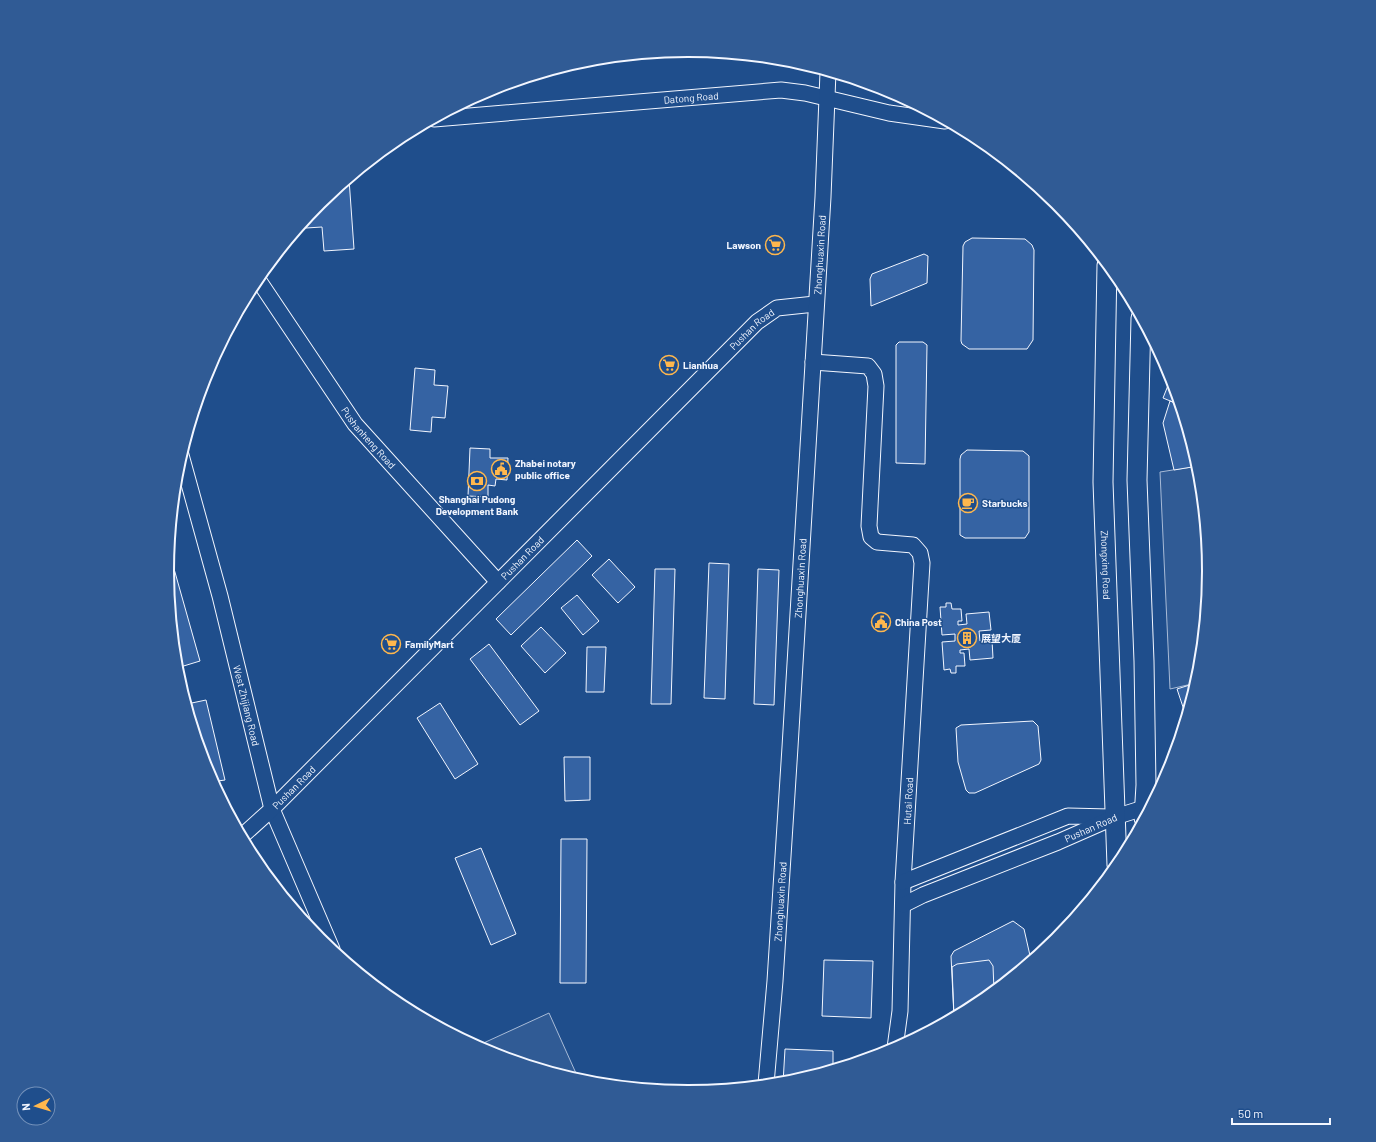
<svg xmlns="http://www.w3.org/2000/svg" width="1376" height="1142" viewBox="0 0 1376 1142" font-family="Barlow,'Noto Sans SC',sans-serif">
	<rect width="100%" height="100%" fill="#1f4e8c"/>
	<path fill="#305b95" stroke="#a8bbd7" d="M1198 466 1209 571 1199 673 1196 683 1170 689 1160 472Z
		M549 1013 579 1080 488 1052 477 1046Z"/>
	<path fill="#3563a3" stroke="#f2f6ff" d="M349 179 354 249 324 251 322 227 306 228 305 220 315 208H320V202Z
		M972 238 1025 239 1032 245 1034 250 1033 340 1027 349H969L962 344 961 341 963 246 965 242Z
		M924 254 928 256 927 283 871 306 870 279 872 274Z
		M899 342H923L927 345 925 464 896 463V345Z
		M415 368 435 370 434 385 448 386 445 418 432 417 431 432 410 430Z
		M1171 378 1180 405 1163 398Z
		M1170 401 1180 405 1198 466 1174 470 1163 423Z
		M470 448 490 449V458H508L507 480 496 479 495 486 488 485V497L468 496Z
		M967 450 1023 451 1029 456V532L1025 538H965L960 535V459L961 455Z
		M577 540 592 556 511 635 496 619Z
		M169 551 200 661 177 668 167 571Z
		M609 559 635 587 618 603 592 575Z
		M709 563 729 564 725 699 704 698Z
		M655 569H675L671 704H651Z
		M758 569 779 570 774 705 754 704Z
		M577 595 599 621 583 635 561 608Z
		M946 603H951L952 609H961L962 621H958V625L967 624 966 614 989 612 991 630 979 631 980 641 992 640 993 658 970 660 969 649 960 650V653H964L965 666H956V673H951L950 669 944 670 942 642 955 641V634L942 635 940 607H946Z
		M541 627 566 653 545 673 521 646Z
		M489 644 539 711 520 725 470 659Z
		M587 647H606L604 692H586Z
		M1196 683 1186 716 1177 689Z
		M206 700 225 780 218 781 223 800 207 770 187 704Z
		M440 703 478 764 455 779 417 718Z
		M1033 721 1038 726 1041 760 1039 764 975 793H969L966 790 958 762 956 728 961 725Z
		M564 757H590V800L565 801Z
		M561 839H587L586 983H560Z
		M481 848 516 934 491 945 455 858Z
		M1013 921 1024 929 1031 960 977 1004 954 1017 951 956 954 951Z
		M824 960 873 961 871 1018 822 1016Z
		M989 960 993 966 994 990 977 1004 954 1017 952 967 957 964Z
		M785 1049 833 1051V1069L783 1083Z"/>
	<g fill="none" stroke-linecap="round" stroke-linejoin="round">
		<defs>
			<g id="minor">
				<path id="s1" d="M434 119 781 90 805 93 889 113 945 121"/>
				<path id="s2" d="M257 278 355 424 498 582"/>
				<path d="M813 362 868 366 874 374 876 386 869 526 871 537 877 542 913 545 920 553 922 563 903 882 900 1011 895 1048"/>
				<path id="s3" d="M181 455 220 596 272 809 332 949"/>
				<path id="s4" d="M242 836 272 809 757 322 777 308 815 304"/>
				<path d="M903 882 1068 816 1110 817"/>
				<path id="s5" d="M903 905 923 895 1058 842 1115 817 1150 806"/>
				<path id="s6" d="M766 1084 775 981 790 747 823 197 828 72"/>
			</g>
			<g id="major">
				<path id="s7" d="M1107 265 1103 482 1117 865"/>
				<path d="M1141 318 1137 480 1144 661 1146 785 1144 818"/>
			</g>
		</defs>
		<use href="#minor" stroke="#f2f6ff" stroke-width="17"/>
		<use href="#major" stroke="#f2f6ff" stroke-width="21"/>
		<use href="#minor" stroke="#1f4e8c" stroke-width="15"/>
		<use href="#major" stroke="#1f4e8c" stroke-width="19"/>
	</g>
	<defs>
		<symbol id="supermarket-ring" viewBox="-11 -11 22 22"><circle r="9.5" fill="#1f4e8c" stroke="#ffb74d" stroke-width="1.5"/><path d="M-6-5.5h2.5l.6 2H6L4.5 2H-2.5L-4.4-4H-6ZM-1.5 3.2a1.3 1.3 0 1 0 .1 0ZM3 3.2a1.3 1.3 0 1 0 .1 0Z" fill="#ffb74d"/></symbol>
		<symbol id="civic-ring" viewBox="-11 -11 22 22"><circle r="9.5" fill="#1f4e8c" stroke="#ffb74d" stroke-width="1.5"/><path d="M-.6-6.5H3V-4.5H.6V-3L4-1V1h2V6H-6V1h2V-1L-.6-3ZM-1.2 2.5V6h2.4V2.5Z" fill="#ffb74d"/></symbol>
		<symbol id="bank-ring" viewBox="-11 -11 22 22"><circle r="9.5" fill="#1f4e8c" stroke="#ffb74d" stroke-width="1.5"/><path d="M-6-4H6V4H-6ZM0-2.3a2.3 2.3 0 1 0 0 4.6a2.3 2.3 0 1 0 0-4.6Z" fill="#ffb74d"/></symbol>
		<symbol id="cafe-ring" viewBox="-11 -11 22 22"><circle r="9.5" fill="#1f4e8c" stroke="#ffb74d" stroke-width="1.5"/><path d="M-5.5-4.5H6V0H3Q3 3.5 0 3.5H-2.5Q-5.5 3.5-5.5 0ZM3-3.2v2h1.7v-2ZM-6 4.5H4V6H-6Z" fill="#ffb74d"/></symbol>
		<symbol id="building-ring" viewBox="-11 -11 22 22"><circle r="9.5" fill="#1f4e8c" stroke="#ffb74d" stroke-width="1.5"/><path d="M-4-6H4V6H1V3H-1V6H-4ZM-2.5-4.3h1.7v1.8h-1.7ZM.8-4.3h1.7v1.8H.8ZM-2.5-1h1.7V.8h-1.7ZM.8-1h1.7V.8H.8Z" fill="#ffb74d"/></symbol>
	</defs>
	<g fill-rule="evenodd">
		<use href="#supermarket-ring" x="764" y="234" width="22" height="22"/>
		<use href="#supermarket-ring" x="658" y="354" width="22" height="22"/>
		<use href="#civic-ring" x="490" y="458" width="22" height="22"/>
		<use href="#bank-ring" x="466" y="470" width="22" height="22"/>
		<use href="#cafe-ring" x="957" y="492" width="22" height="22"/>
		<use href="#civic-ring" x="870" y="611" width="22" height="22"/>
		<use href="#building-ring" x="956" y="627" width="22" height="22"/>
		<use href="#supermarket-ring" x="380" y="633" width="22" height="22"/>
	</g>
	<g text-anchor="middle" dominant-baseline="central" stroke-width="3" stroke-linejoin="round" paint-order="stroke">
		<g font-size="10" fill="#f2f6ff" stroke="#1f4e8c">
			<text stroke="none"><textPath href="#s1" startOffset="258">Datong Road</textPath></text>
			<text stroke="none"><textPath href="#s6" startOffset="831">Zhonghuaxin Road</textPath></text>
			<text stroke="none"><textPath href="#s4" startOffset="719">Pushan Road</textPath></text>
			<text stroke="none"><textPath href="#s2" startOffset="195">Pushanheng Road</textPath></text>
			<text stroke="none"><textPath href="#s4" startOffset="395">Pushan Road</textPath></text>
			<text stroke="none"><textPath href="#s7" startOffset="300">Zhongxing Road</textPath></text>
			<text stroke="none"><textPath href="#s6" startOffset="507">Zhonghuaxin Road</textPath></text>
			<text stroke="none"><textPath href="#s3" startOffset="259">West Zhijiang Road</textPath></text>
			<text stroke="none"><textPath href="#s4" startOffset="71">Pushan Road</textPath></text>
			<text transform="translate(908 801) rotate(-87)">Hutai Road</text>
			<text stroke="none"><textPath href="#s5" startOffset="203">Pushan Road</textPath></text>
			<text stroke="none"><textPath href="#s6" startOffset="183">Zhonghuaxin Road</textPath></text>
		</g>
		<g font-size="10" font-weight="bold" fill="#f2f6ff" stroke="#1f4e8c" text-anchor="start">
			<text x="761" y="245" text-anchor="end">Lawson</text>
			<text x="683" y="365">Lianhua</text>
			<text x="515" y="463">Zhabei notary<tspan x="515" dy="12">public office</tspan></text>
			<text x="477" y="499" text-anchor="middle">Shanghai Pudong<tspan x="477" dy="12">Development Bank</tspan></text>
			<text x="982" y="503">Starbucks</text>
			<text x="895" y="622">China Post</text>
			<text x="981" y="638">展望大厦</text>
			<text x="405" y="644">FamilyMart</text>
		</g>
	</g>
	<path d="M0 0H1376V1142H0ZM174 571a514 514 0 1 1 1028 0a514 514 0 1 1-1028 0Z" fill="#305b95" fill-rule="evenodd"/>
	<path fill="none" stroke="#f2f6ff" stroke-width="2" d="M174 571a514 514 0 1 1 1028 0a514 514 0 1 1-1028 0Z"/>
	<g transform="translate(36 1106) rotate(265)"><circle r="19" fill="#1f4e8c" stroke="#7391ba"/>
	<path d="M0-3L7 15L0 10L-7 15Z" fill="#ffb74d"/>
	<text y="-6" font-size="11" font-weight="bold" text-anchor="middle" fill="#f2f6ff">N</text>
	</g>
	<path d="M1232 1118v6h98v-6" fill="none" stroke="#f2f6ff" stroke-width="2"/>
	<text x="1238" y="1118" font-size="12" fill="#f2f6ff" stroke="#1f4e8c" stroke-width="3" paint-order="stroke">50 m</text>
</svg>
